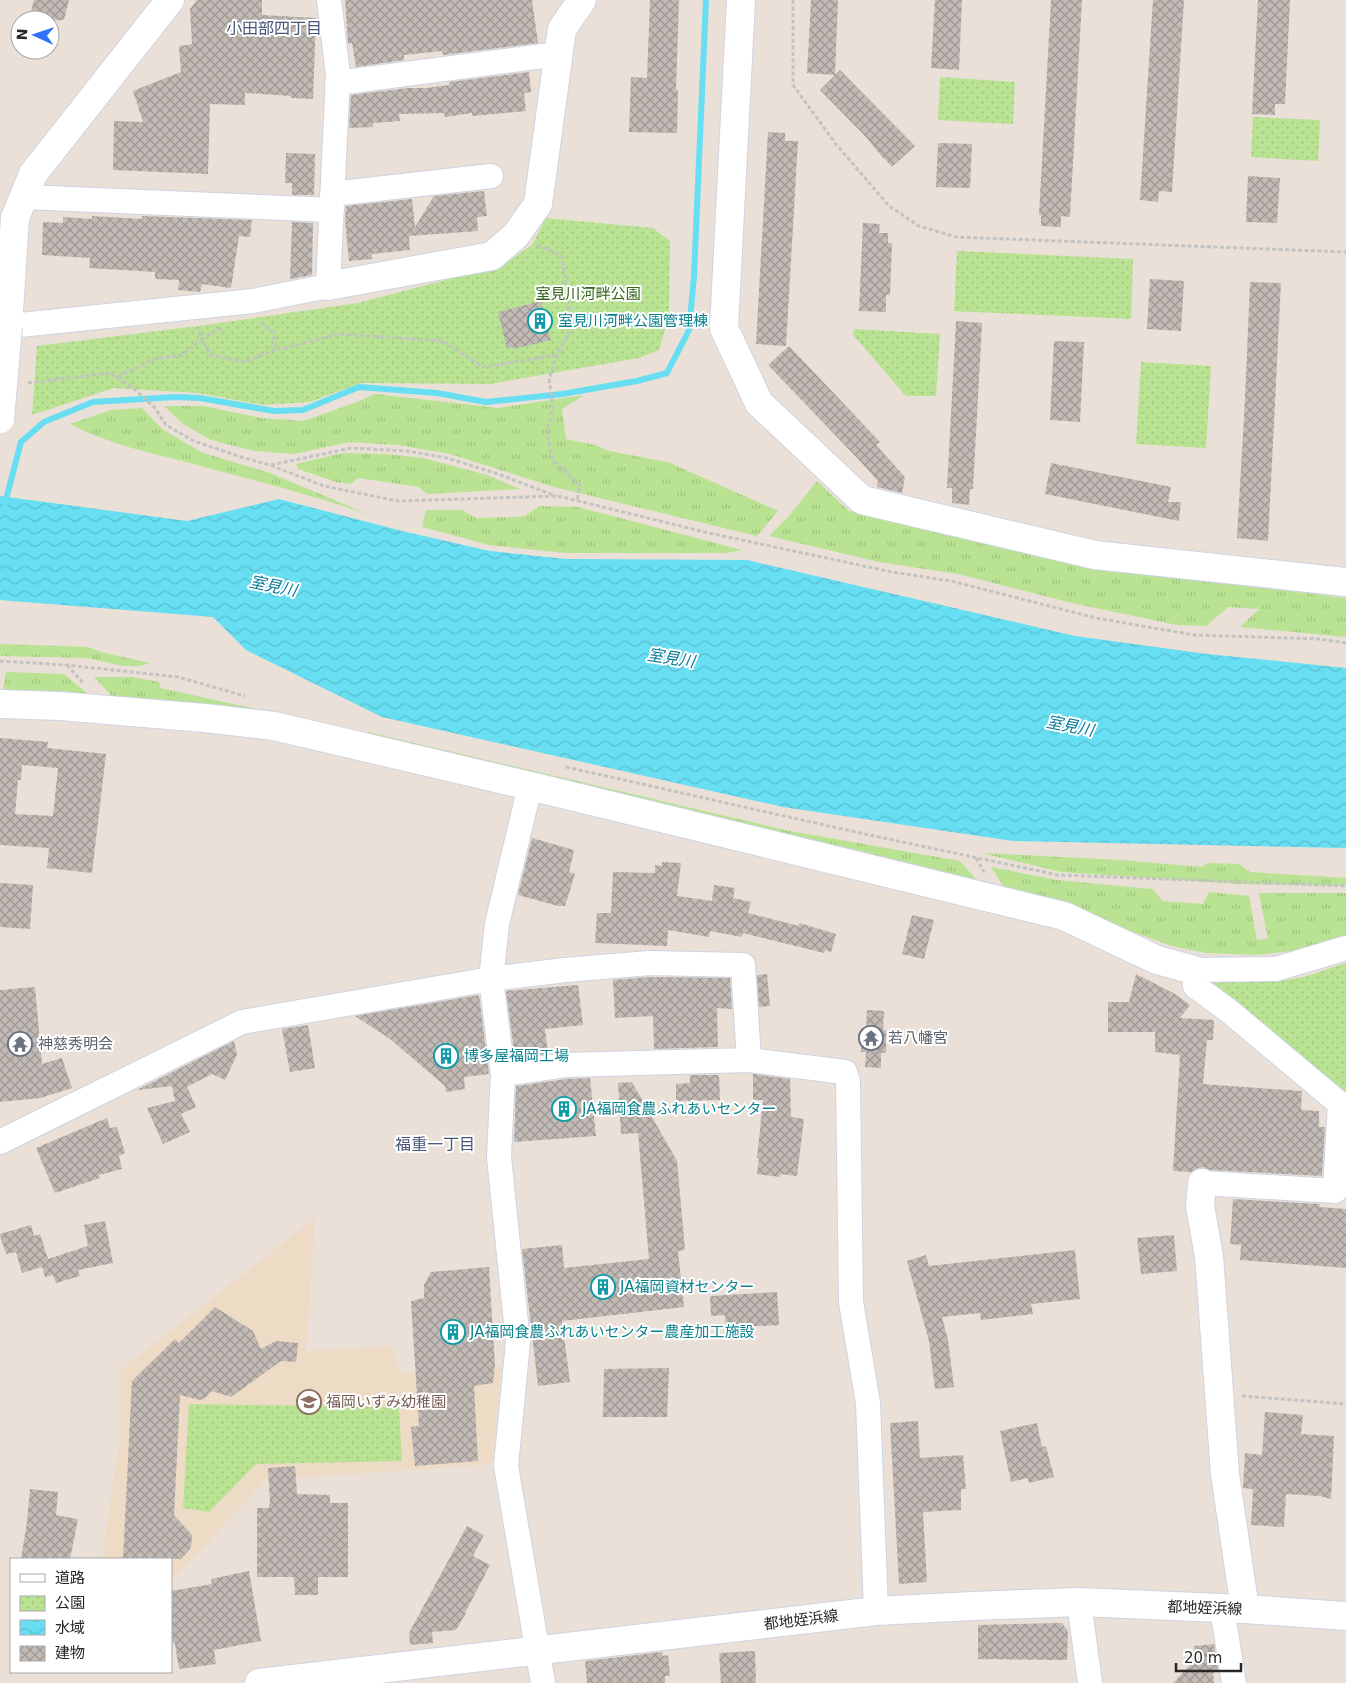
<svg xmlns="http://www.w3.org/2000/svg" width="1346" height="1683" viewBox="0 0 1346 1683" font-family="'DejaVu Sans','Noto Sans JP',sans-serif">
	<defs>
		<pattern id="grass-tufts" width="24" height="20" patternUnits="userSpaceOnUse" patternTransform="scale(1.25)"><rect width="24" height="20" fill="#b9e392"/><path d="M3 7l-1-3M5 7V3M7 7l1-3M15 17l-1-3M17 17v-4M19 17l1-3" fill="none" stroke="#9fc37e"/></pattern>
		<pattern id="park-dots" width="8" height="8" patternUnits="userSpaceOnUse" patternTransform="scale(1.25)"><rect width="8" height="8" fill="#b9e392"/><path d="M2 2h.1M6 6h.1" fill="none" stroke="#9fc37e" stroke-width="1.8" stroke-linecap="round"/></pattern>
		<pattern id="water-waves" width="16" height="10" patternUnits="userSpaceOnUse" patternTransform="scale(1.25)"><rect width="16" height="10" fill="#67def1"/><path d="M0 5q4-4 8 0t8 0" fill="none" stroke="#59becf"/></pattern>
		<pattern id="building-cross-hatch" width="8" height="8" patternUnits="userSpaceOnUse" patternTransform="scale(1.25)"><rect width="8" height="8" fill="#c2bab5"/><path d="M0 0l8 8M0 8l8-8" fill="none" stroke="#9e9793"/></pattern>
	</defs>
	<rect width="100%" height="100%" fill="#eae0d8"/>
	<path fill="#eddbc6" d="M315 1218 306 1351 390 1346 401 1373 501 1367 492 1464 266 1480 171 1581V1559H102L121 1430 119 1371Z"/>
	<path fill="url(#grass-tufts)" d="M375 394 499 408 584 395 562 409 566 439 595 445 609 451 668 462 778 511 757 536 554 487 450 454 397 445 350 442 294 454 254 451 211 440 183 424 164 406H204L261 418 303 421 354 403Z
		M142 408 162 429 203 453 270 473 370 515C310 494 248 479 186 462 146 452 106 443 70 424L111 410Z
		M342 453 386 454 423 458 487 475 520 489 427 494 419 487 358 478 351 484 336 482 298 469 296 464Z
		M817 481 849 511 1075 559 1122 571 1346 598V637L1240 627 1259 609 1228 607 1206 626 1177 625 1072 603 958 574 879 562 769 536 788 517Z
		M539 506 578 507 742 550 726 553H565L489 545 422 527 426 510H462L476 518 511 517 525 516Z
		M0 644 88 647 101 652 150 663 139 666H123L87 658 0 656Z
		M6 672 64 674 92 697 16 694 3 688Z
		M94 677H133L159 682 161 688 292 717 114 698Z
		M368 732 790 831 960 861 984 888 350 736Z
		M982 853 1121 860 1202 867 1209 863 1239 864 1250 872 1346 878V886L1238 884 1061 872Z
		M991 867 1057 880 1152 889 1163 901 1203 904 1209 892 1249 896 1257 940 1268 939 1259 893H1346V937L1293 951 1254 955 1206 953 1172 946 1100 920 1005 889Z"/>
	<path fill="url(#park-dots)" d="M940 77 1015 82 1013 124 938 120Z
		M1253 117 1320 120 1318 161 1251 157Z
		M546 218 653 228 670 241 669 314 659 350 639 358 490 384 361 383 310 402 263 405 198 393 114 388 32 415 37 346 206 325 358 303 503 265 532 245Z
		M957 251 1133 259 1131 319 954 311Z
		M855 329 940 334 936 396H906L853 335Z
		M1141 362 1211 366 1206 448 1136 444Z
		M1346 963V1126L1207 984 1210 982H1274L1304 977Z
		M189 1404 399 1407 402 1461 256 1464 209 1512 183 1508Z"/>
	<path fill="url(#water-waves)" d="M0 496 187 521 279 499 402 531 490 551 566 559 747 560 1075 636 1207 654 1346 668V848L1013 841 783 807 382 717 246 650 213 617 0 600Z"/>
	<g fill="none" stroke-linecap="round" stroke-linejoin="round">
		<path stroke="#67def1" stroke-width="6" d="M5 503 21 442 44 422 93 402 175 397 200 398 274 411 303 410 359 387 437 393 486 402 562 394 637 381 667 373 689 330 694 276 706 0"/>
	</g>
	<path fill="url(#building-cross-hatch)" fill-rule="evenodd" d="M34 0H69L64 20H29Z
		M197 0H262V15L316 18 313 99 291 98V96L245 93V105L210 104 208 174 113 170 114 121 143 122 133 91 181 72 179 46 192 44 190 9Z
		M345 0H532L538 43 443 55 442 51 404 55V60L356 67 352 43 348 44Z
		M650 0H679L676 90H678L677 133 629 132 631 77 647 78Z
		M811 0H838L835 75 807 73Z
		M935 0H962L959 70 931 68Z
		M1051 0H1082L1070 217 1061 216V227L1041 226V215H1039Z
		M1153 0H1184L1172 192 1159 191 1158 202 1140 200Z
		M1258 0H1290L1285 104H1275V115L1252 114Z
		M840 70 915 146 892 167 884 158H883L866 137 820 90Z
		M529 72 531 92 524 93 526 111 472 116V113L445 117 444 113 399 114 400 121 373 123V127L349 128 351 95 407 88H426L449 85V82Z
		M768 132 785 133V141H798L786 346 756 344Z
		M938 143 972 144 970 188 936 187Z
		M286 153 315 154 314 195H292V183H285Z
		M1248 176 1280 178 1277 223 1246 222Z
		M484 191 487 216 477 217 478 231 409 236 410 250 372 254V259L349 261 345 220 346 206 412 199 415 227 434 196Z
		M92 216 142 219V216L252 220 250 237 239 236 231 288 202 284 200 292 178 290 179 280 155 279V272L89 268 90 258 42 255 43 222 63 223V217L92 219Z
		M292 222 313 223 312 275 290 279Z
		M863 223 880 224 879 233H888V243H892L890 295H886V312L859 311Z
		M1150 279 1184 281 1181 331 1147 329Z
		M1250 282 1281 283 1268 541 1237 538 1245 399Z
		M541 301 551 340 513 349V347L507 348 498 312Z
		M956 321 982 323 973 489H970L969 505 952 503V488H947Z
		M1054 341 1084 342 1080 422 1050 420Z
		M789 346 880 442 876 445 905 477 902 493 877 487 878 481 860 461 768 365Z
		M1051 463 1171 487 1168 502H1181L1179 521 1045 494Z
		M0 738 48 742 47 748 106 754 92 873 47 868 49 848 0 845ZM22 765 58 768 53 816 15 814 18 780H21Z
		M532 838 574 850 569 872 575 874 565 906H558L518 895Z
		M662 862 681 863 677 896 712 901 714 885 735 888 733 898 751 902 748 913 799 926V923L836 934 831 952 825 950 824 953 743 933 742 937 710 931 709 937 668 930 667 946 595 943 597 913H611L613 872 655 873V865L662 866Z
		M0 883 33 885 30 929 0 927Z
		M912 915 934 920 924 959 902 954Z
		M767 974 770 1006 759 1007 757 975Z
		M1136 974 1175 994 1190 1005 1180 1018 1214 1020 1213 1040H1207L1203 1084 1302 1091 1301 1110 1319 1111V1127H1325L1322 1176 1210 1170 1203 1167 1196 1169 1192 1172 1173 1171 1180 1055 1155 1052V1032H1108V1002H1129Z
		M650 977 730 978 732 1009 717 1008 718 1047 654 1049 653 1016 615 1018 613 980Z
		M578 985 583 1025 545 1029 548 1054 515 1058 506 991Z
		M35 987 42 1064 62 1058 72 1088 40 1098 0 1102V990Z
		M479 995 489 1074 464 1077 465 1089 446 1092 445 1086 390 1039 355 1016Z
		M867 1010 884 1011 883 1030H886V1053H881V1068L865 1067 866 1052H861L862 1028H866Z
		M308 1025 315 1068 290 1072 282 1029Z
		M234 1041 237 1055 225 1080 212 1074 187 1087 196 1107 181 1114 190 1132 163 1144 147 1108 175 1101 172 1086 137 1090Z
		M753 1074 790 1079 791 1117 804 1119 797 1176 780 1174V1177L757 1174 759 1158H757L763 1100H753Z
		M690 1075H719L720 1100 676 1101V1084L690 1083Z
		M590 1078 596 1136 514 1142 516 1086 566 1079Z
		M632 1082 677 1161 685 1250 678 1251 684 1307 562 1321 570 1382 538 1386 522 1249 562 1245 564 1268 649 1259 638 1133 621 1134 618 1083Z
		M107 1118 110 1128 117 1127 125 1153 119 1156 122 1169 99 1175 100 1178 55 1193 36 1148Z
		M1233 1199 1320 1204 1319 1207 1346 1209V1268L1240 1260 1241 1245 1230 1244Z
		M105 1221 113 1263 78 1270 80 1276 56 1283 53 1275 45 1277 42 1267 22 1273 16 1252 6 1254 0 1236V1234L31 1225 34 1236 40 1234 48 1259 88 1246 84 1225Z
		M1174 1235 1177 1271 1141 1274 1137 1238Z
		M1075 1250 1080 1299 1031 1304 1033 1314 981 1320 980 1313 942 1317 948 1340 954 1387 935 1389 929 1341 907 1261 926 1255 929 1266Z
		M489 1267 495 1365 493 1383 474 1386 478 1461 415 1466 411 1427 419 1426 411 1301 424 1298V1285L431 1272Z
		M777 1292 779 1325 726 1328 725 1315 711 1316 710 1296Z
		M215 1307 253 1331 261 1349 276 1341 298 1343 296 1362 281 1361 231 1397 212 1391 205 1398 200 1400 180 1395 174 1515 192 1535 191 1548 181 1559H123L132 1381 175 1339 179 1343Z
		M669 1368 667 1417H603L604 1369Z
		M1265 1412 1303 1415 1301 1434 1334 1436 1331 1499 1320 1496 1286 1494 1284 1527 1251 1525 1253 1489 1243 1488 1245 1453 1262 1455Z
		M918 1421 920 1458 963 1455 966 1489H961V1510L923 1512 927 1582 899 1584 890 1423Z
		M1037 1423 1042 1447 1046 1446 1054 1477 1029 1483 1028 1478 1011 1482 1000 1431Z
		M295 1466 297 1494 330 1495V1503H348V1577H318V1595H295L294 1577H257V1508H269V1503H270L268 1468Z
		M30 1489 58 1492 56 1515 78 1519 70 1559H21L27 1522Z
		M467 1526 484 1535 473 1556 490 1565 465 1613H466L456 1630 432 1632 433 1643 410 1645 409 1633Z
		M249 1571 261 1641 214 1650 216 1664 179 1669 175 1644 171 1641V1591L212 1584 211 1579Z
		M1062 1623 1068 1631 1067 1660 978 1659V1625Z
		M1214 1644 1218 1671H1213L1214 1683H1173L1195 1660 1194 1646Z
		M755 1651 756 1683H721L719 1653Z
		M662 1652 663 1656 668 1655 670 1676H665V1683H587L585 1661Z"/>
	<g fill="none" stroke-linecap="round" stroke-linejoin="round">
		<defs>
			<path id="minor" d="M337 83 559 54
				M332 194 491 176
				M24 197 332 210
				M0 327 253 301 328 286 338 75 329 0
				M530 786 497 924 491 979 503 1074 499 1157 518 1342 506 1466 543 1683
				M503 1074 565 1065 749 1060 845 1072 848 1082 851 1302 868 1403 876 1611
				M0 1142 242 1022 491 979 565 970 650 963 743 965 749 1060
				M1202 1183 1335 1191 1340 1104 1229 1011 1195 986 1194 970 1276 969 1346 948
				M1079 1602 1090 1683
				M1222 1608 1234 1683"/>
			<path id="tertiary" d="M741 0 724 328 759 403 862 500 1095 555 1346 582
				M328 286 492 256 516 235 538 204 562 29 582 0
				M8 327 15 218 33 174 170 0
				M0 704 60 706 204 718 274 726 530 786 1064 916 1157 960 1194 970
				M1202 1183 1200 1206 1209 1256 1225 1474 1245 1609"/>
			<path id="secondary" d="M259 1683 876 1611 973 1606 1079 1602 1245 1609 1346 1616"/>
		</defs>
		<use href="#minor" stroke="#cdd4e1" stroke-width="26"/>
		<use href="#tertiary" stroke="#cdd4e1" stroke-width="30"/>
		<use href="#secondary" stroke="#cdd4e1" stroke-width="30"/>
		<path stroke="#c3c3c3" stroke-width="3" stroke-dasharray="4 2.5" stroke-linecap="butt" d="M793 0V85L835 143 889 206 919 226 956 237 1346 252
			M537 245 562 256 572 327 557 355 549 379 553 407 547 432 553 461 580 485 577 501
			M261 322 273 333 276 349
			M221 328 202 339 210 355 245 362 276 349 286 348 338 334 443 341 483 367 557 355
			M118 377 154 359 182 355 202 339 198 328
			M28 383 109 373 131 386 155 408 166 425 194 441 241 457 270 465 324 486 398 501 558 496 709 533 892 572 951 581 1096 618 1194 635 1319 639 1346 643
			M271 465 351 448 408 451 447 458 498 474 556 496
			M0 661 66 665 178 677 245 696
			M67 665 83 683
			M566 767 860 833 1058 875 1346 886
			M976 858 984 872
			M1242 1396 1346 1404"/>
		<use href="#minor" stroke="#fff" stroke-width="24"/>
		<use href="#tertiary" stroke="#fff" stroke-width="28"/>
		<use href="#secondary" stroke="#fff" stroke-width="28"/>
		<defs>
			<path id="tertiary-bridge" d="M0 419 8 327"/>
		</defs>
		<use href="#tertiary-bridge" stroke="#cdd4e1" stroke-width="30" stroke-linecap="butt"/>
		<use href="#tertiary-bridge" stroke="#fff" stroke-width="28"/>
	</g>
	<defs>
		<symbol id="building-ring" viewBox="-11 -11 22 22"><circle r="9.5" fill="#fff" stroke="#0f9aa8" stroke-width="1.5"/><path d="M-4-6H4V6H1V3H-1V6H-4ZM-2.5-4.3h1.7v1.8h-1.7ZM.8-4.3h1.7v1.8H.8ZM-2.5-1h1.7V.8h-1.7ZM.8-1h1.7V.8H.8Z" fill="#0f9aa8"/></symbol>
		<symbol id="temple-ring" viewBox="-11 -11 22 22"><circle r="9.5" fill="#fff" stroke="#6b7280" stroke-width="1.5"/><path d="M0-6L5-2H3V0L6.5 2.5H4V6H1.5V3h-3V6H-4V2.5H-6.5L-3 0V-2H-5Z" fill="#6b7280"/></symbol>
		<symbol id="school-ring" viewBox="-11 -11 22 22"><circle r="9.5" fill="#fff" stroke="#8d6e63" stroke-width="1.5"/><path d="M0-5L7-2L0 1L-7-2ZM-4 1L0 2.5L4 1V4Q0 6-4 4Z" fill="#8d6e63"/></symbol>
	</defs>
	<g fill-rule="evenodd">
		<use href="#building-ring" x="526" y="307" width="28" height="28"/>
		<use href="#temple-ring" x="857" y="1024" width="28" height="28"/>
		<use href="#temple-ring" x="6" y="1030" width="28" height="28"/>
		<use href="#building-ring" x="432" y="1042" width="28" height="28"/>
		<use href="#building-ring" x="550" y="1095" width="28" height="28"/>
		<use href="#building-ring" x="589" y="1273" width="28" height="28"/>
		<use href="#building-ring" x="439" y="1318" width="28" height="28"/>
		<use href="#school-ring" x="295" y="1388" width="28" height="28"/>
	</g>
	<g text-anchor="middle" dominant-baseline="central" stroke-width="4" stroke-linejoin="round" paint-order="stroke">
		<g font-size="15" fill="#316417" stroke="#fff">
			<text x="588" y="294">室見川河畔公園</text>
		</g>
		<g font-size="15" fill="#0d838f" stroke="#fff" text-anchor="start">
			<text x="558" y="321">室見川河畔公園管理棟</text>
			<text x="464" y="1056">博多屋福岡工場</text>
			<text x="582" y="1109">JA福岡食農ふれあいセンター</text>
			<text x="620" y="1287">JA福岡資材センター</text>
			<text x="470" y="1332">JA福岡食農ふれあいセンター農産加工施設</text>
		</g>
		<g font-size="15" fill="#5b616d" stroke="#fff" text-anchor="start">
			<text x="888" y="1038">若八幡宮</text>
			<text x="38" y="1044">神慈秀明会</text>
		</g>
		<g font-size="15" fill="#785e54" stroke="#fff" text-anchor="start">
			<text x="326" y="1402">福岡いずみ幼稚園</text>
		</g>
		<g font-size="15" fill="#272727" stroke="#fff">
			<text transform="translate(1205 1608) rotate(2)">都地姪浜線</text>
			<text transform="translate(801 1620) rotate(-7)">都地姪浜線</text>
		</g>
		<g font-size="16" fill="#475678" stroke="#fff">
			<text x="274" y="28">小田部四丁目</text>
			<text x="435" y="1144">福重一丁目</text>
		</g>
		<g font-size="16" font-style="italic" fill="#0a7a98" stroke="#fff">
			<text transform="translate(273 586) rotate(12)">室見川</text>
			<text transform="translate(671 658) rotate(9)">室見川</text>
			<text transform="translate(1070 726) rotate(11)">室見川</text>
		</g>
	</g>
	<rect x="10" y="1558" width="162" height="115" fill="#ffffff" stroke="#a9a9a9"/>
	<rect x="20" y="1574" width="25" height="8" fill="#ffffff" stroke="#a9a9a9"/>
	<text x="55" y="1583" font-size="15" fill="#272727">道路</text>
	<rect x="20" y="1596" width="25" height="15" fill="url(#park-dots)" stroke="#a9a9a9"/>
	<text x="55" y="1608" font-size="15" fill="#272727">公園</text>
	<rect x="20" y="1620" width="25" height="15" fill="url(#water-waves)" stroke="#a9a9a9"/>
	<text x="55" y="1633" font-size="15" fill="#272727">水域</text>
	<rect x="20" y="1646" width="25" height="15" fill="url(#building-cross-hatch)" stroke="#a9a9a9"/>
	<text x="55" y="1658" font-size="15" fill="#272727">建物</text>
	<g transform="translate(35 35) rotate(273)"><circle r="24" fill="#ffffff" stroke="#a9a9a9"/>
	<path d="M0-4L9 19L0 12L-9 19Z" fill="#3273fe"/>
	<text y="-8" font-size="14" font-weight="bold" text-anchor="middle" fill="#272727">N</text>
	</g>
	<path d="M1176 1663v8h65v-8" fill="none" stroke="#272727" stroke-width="2.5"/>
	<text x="1184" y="1663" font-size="15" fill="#272727" stroke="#ffffff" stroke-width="4" paint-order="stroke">20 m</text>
</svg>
